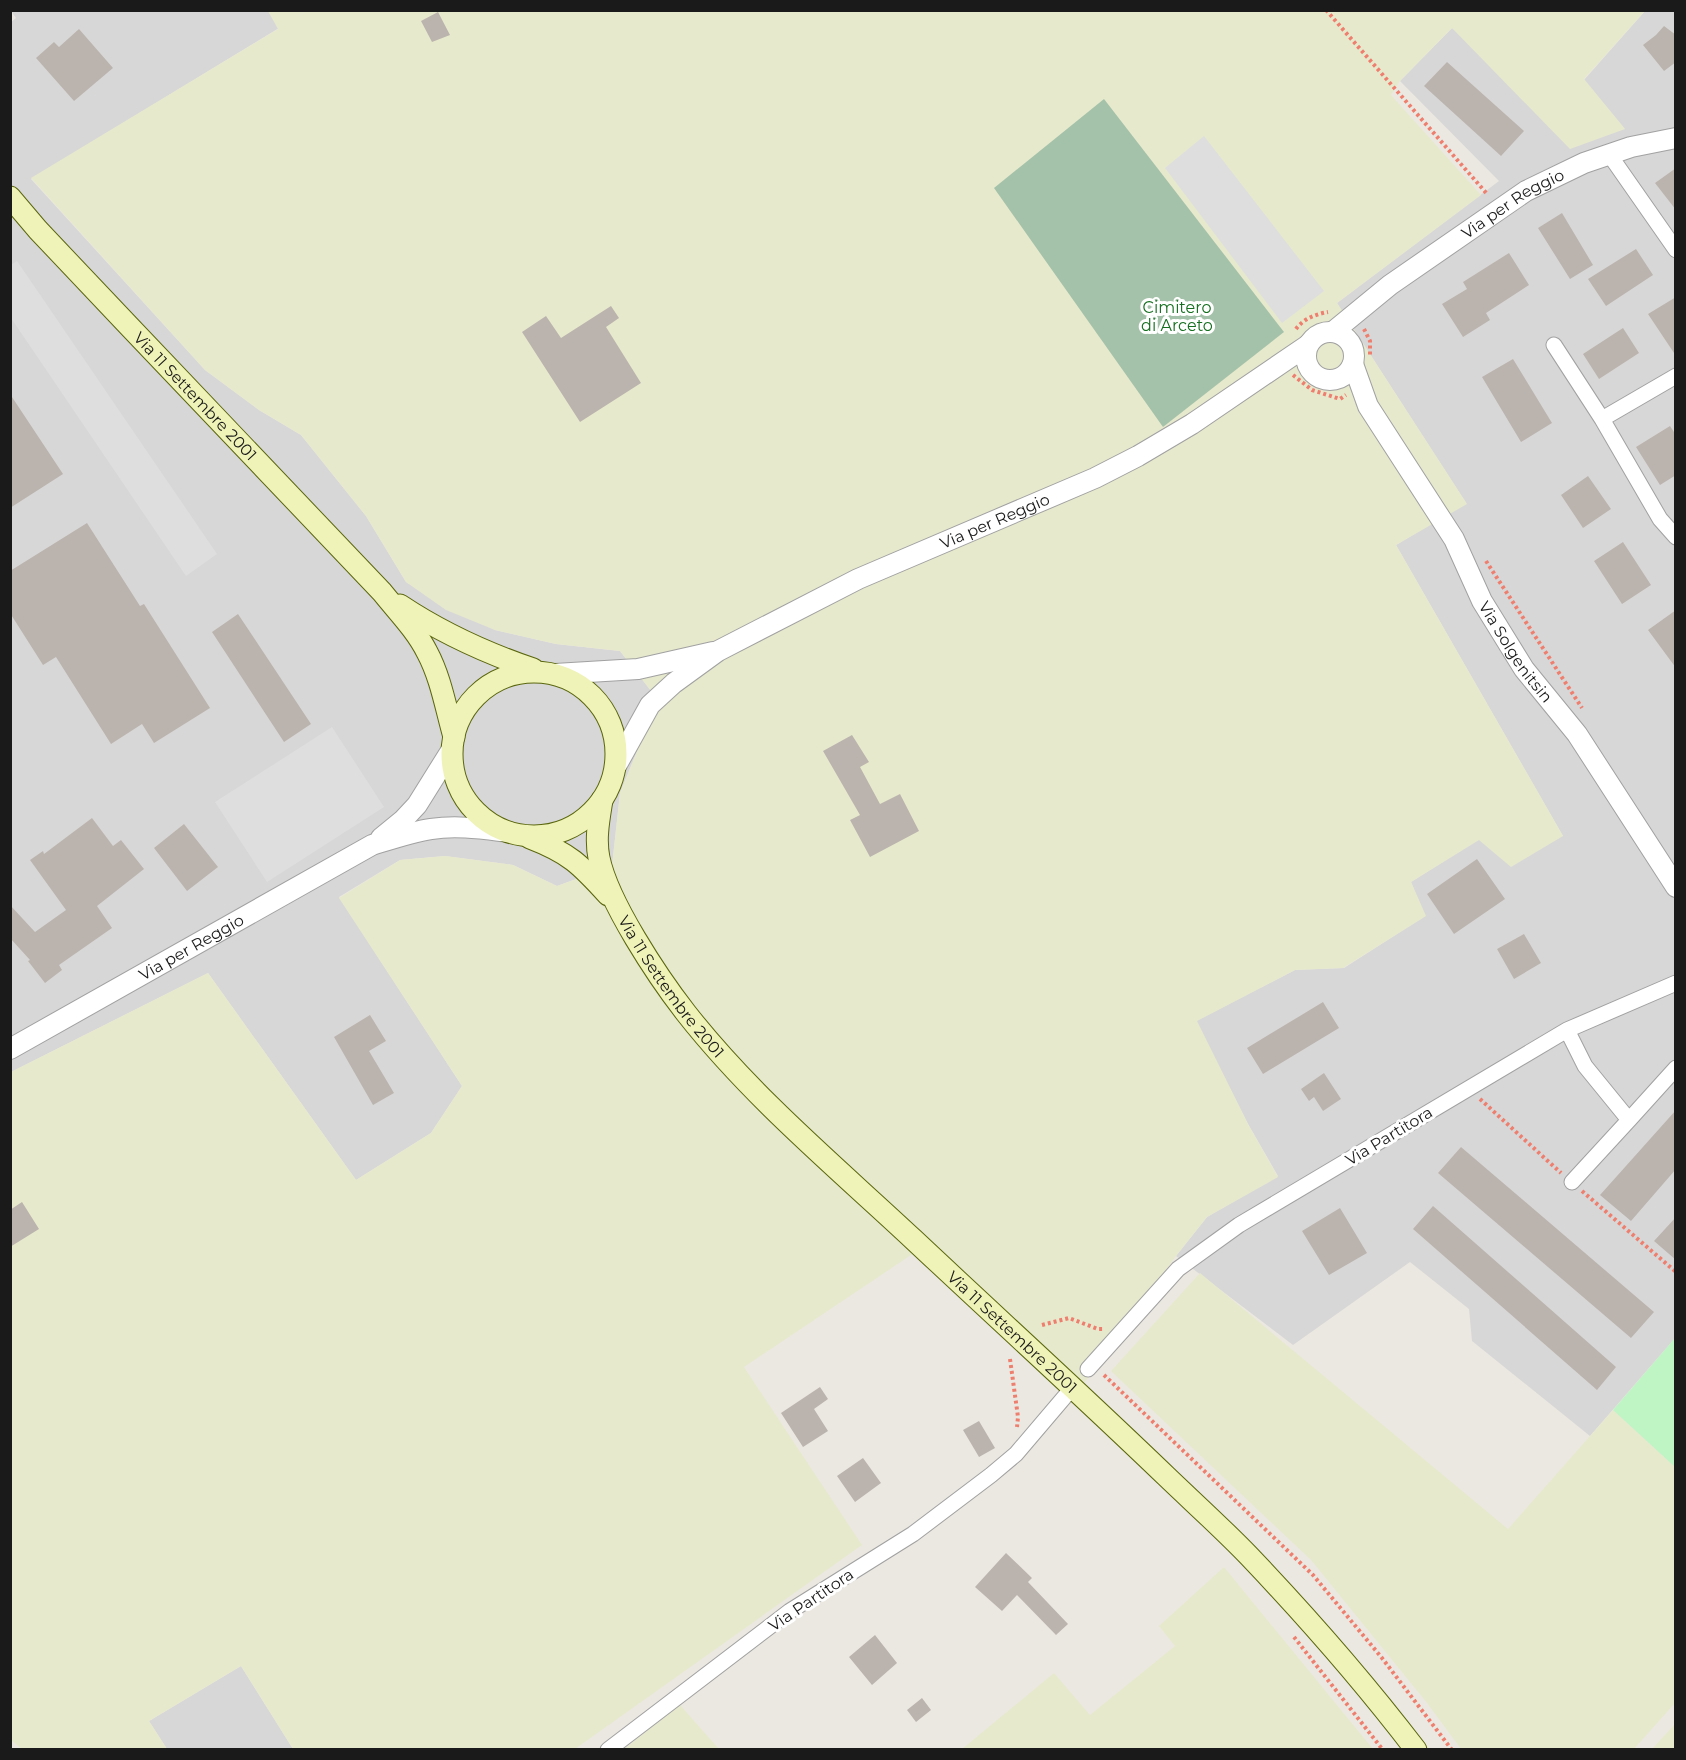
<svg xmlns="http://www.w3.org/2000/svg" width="1686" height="1760" viewBox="0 0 1686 1760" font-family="Montserrat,sans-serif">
	<rect width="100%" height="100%" fill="#ebe8e1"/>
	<path fill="#d8d7d7" d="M11 11H268L279 28 31 179 205 370 259 410 301 435 366 516 406 582 495 630 556 644 620 651 662 705 640 744 620 793 612 866 557 886 513 865 445 856 400 860 339 897 462 1086 431 1133 356 1180 208 973 11 1072 10 23 16 18Z
		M1645 11H1675V1338L1590 1436 1472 1341 1469 1309 1410 1262 1293 1345 1176 1256 1207 1217 1278 1176 1248 1124 1196 1021 1295 970 1344 968 1425 916 1411 882 1479 839 1563 836 1396 545 1466 503 1337 303 1499 181 1400 81 1452 28 1624 128 1584 80Z
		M241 1666 293 1749H167L149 1721Z"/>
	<path fill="#e7e9cd" d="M308 10 1645 11 1584 79 1625 129 1570 149 1452 28 1400 81 1391 95 1481 195 1337 303 1467 504 1396 545 1563 836 1511 867 1479 840 1411 882 1426 916 1343 968 1295 970 1197 1021 1248 1124 1278 1177 1207 1217 1176 1256 1080 1389 920 1249 744 1367 862 1545 575 1749H293L241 1666 149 1721 167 1749H22L11 1740V1072L208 973 356 1180 431 1133 462 1086 339 898 400 860 445 856 513 865 557 886 612 866 620 793 640 744 662 705 620 651 556 644 495 630 446 610 406 582 366 516 301 435 259 410 205 370 31 178 278 29 268 11H306L299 16Z
		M1200 1273 1508 1529 1613 1410 1675 1467V1703L1634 1749H1461L1427 1703 1311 1560 1111 1371Z
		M1224 1567 1373 1749H962L1054 1673 1090 1715 1175 1646 1159 1626Z
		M680 1705 719 1749H624Z
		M1675 1724V1749H1652Z"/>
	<path fill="#a4c2a9" d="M1104 99 1284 332 1163 427 994 188Z"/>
	<path fill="#bff4c5" d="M1675 1338V1467L1613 1410Z"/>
	<path fill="#dedede" d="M1204 136 1324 291 1282 323 1165 168Z
		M17 261 217 554 186 576 11 318V265Z
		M332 727 384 807 267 882 215 802Z"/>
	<path fill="#bbb4ae" d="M438 12 450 35 432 42 421 21Z
		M1664 26 1676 35V62L1664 71 1643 45 1656 35Z
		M79 29 113 68 74 101 36 58 54 42 59 47Z
		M1447 62 1524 131 1501 156 1424 86Z
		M1676 168V210L1655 183Z
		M1562 213 1593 265 1570 279 1538 228Z
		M1636 249 1653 275 1606 306 1588 279Z
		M1509 253 1529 285 1486 313 1490 320 1463 337 1442 304 1467 289 1463 282Z
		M1676 297V356L1648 314Z
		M611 306 619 318 606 327 641 383 580 422 522 332 546 316 561 338Z
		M1623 328 1639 353 1599 379 1583 354Z
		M1513 359 1552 423 1521 442 1482 377Z
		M10 394 63 474 10 508Z
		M1670 426 1676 435V475L1660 485 1636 447Z
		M1588 476 1611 509 1583 528 1561 495Z
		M87 523 140 606 144 604 210 708 154 743 142 724 111 744 56 657 43 665 10 613V571Z
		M1623 542 1651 585 1622 604 1594 561Z
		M1676 610V668L1648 630Z
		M238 614 311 724 284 742 212 632Z
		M852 735 869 762 860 767 880 804 900 794 919 831 870 857 850 820 860 815 823 751Z
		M92 818 113 846 121 840 144 869 97 906 112 928 59 965 62 970 45 983 28 961 30 960 10 938V905L35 932 66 910 30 860 43 851 44 854Z
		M184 824 218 867 187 891 154 848Z
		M1477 859 1505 899 1454 934 1427 894Z
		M1524 934 1541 963 1514 979 1497 949Z
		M1323 1002 1339 1028 1263 1074 1247 1048Z
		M370 1015 386 1041 369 1051 394 1093 373 1105 334 1037Z
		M1324 1073 1341 1099 1323 1111 1314 1097 1309 1101 1301 1089Z
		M1676 1110V1169L1631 1221 1600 1195Z
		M1461 1147 1654 1312 1631 1338 1438 1173Z
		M22 1202 39 1229 10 1247V1210Z
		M1433 1206 1616 1367 1597 1390 1413 1229Z
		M1340 1208 1367 1253 1329 1275 1302 1231Z
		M1676 1217V1260L1654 1241Z
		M820 1387 828 1399 814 1409 828 1431 803 1447 781 1413Z
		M979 1421 995 1448 979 1457 963 1430Z
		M863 1458 881 1483 855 1502 837 1476Z
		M1006 1553 1032 1578 1028 1582 1068 1624 1056 1635 1017 1595 1002 1611 975 1587Z
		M875 1635 897 1663 872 1685 849 1657Z
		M922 1698 931 1710 916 1722 907 1710Z"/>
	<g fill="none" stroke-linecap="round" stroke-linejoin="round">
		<defs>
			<path id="minor" d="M1609 154 1676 250
				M1554 345 1602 419
				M1676 376 1602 419 1660 519 1676 537
				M1567 1030 1585 1066 1629 1120 1572 1182
				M1629 1120 1676 1068
				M1088 1369 1178 1269 1239 1225 1567 1030 1676 983
				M608 1750 790 1611 913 1534 991 1475 1016 1454 1073 1387"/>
			<g id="tertiary">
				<path id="s1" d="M1334 331 1390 285 1526 191 1584 163 1631 147 1676 138"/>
				<circle cx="1330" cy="356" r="24"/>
				<path id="s2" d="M1353 364 1368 406 1454 539 1482 601 1524 669 1577 734 1676 887"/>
				<path d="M555 674 638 669 713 652"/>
				<path id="s3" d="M615 768 650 705 674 683 718 651 858 579 1095 478 1138 456 1192 424 1308 345"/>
				<path d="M381 838 403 820 417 805 452 749"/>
				<path id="s4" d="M10 1049 372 845C391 839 411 832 431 829 457 825 483 829 509 832"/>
			</g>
			<g id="secondary">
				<path id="s5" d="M10 197 38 230 127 324 382 592C398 612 416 630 427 652 441 678 446 709 454 737"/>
				<path d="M400 605C442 633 486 653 533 669"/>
				<circle cx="534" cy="754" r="82"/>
				<path id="s6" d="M602 800C599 819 595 839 599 858 608 902 658 977 686 1013 752 1097 836 1167 913 1239 997 1318 1083 1396 1166 1476 1193 1502 1222 1528 1249 1556 1308 1618 1364 1682 1416 1750"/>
				<path d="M530 838C569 853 580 864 608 895"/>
			</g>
		</defs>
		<use href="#minor" stroke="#a1a1a1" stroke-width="17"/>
		<use href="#tertiary" stroke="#a1a1a1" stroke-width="22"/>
		<use href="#secondary" stroke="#5a660d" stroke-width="23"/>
		<path stroke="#ee7f6f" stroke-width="4" stroke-dasharray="3 3" stroke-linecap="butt" d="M1326 10 1488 195
			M1296 329C1303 319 1316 314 1328 312
			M1364 329 1370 341V356
			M1293 375 1312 390 1340 399 1346 395
			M1486 561 1582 708
			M1480 1099 1561 1173
			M1582 1191 1676 1272
			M1042 1325 1069 1318 1098 1329H1103
			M1010 1359 1018 1417 1017 1427
			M1104 1375 1313 1575 1382 1658 1452 1750
			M1294 1637 1383 1750"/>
		<use href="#minor" stroke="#fff" stroke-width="15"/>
		<use href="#tertiary" stroke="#fff" stroke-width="20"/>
		<use href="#secondary" stroke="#eff3b7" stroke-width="21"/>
	</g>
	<g text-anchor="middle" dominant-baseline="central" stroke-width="6" stroke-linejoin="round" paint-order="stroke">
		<g font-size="16" fill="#1a1a1a" stroke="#fff">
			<text stroke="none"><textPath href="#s1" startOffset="220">Via per Reggio</textPath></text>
			<text stroke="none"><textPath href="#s5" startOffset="272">Via 11 Settembre 2001</textPath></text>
			<text stroke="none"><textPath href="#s3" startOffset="465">Via per Reggio</textPath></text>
			<text stroke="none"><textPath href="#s2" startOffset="332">Via Solgenitsin</textPath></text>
			<text stroke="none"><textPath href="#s4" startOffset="208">Via per Reggio</textPath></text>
			<text stroke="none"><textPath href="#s6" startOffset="207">Via 11 Settembre 2001</textPath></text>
			<text transform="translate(1389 1136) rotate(-31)">Via Partitora</text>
			<text stroke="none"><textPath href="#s6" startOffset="694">Via 11 Settembre 2001</textPath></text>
			<text transform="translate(811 1600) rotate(-34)">Via Partitora</text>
		</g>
		<g font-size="16" fill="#136e1d" stroke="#fff">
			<text x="1177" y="307">Cimitero<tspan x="1177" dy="18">di Arceto</tspan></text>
		</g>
	</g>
	<rect width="1686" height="1760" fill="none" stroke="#1a1a1a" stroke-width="24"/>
</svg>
